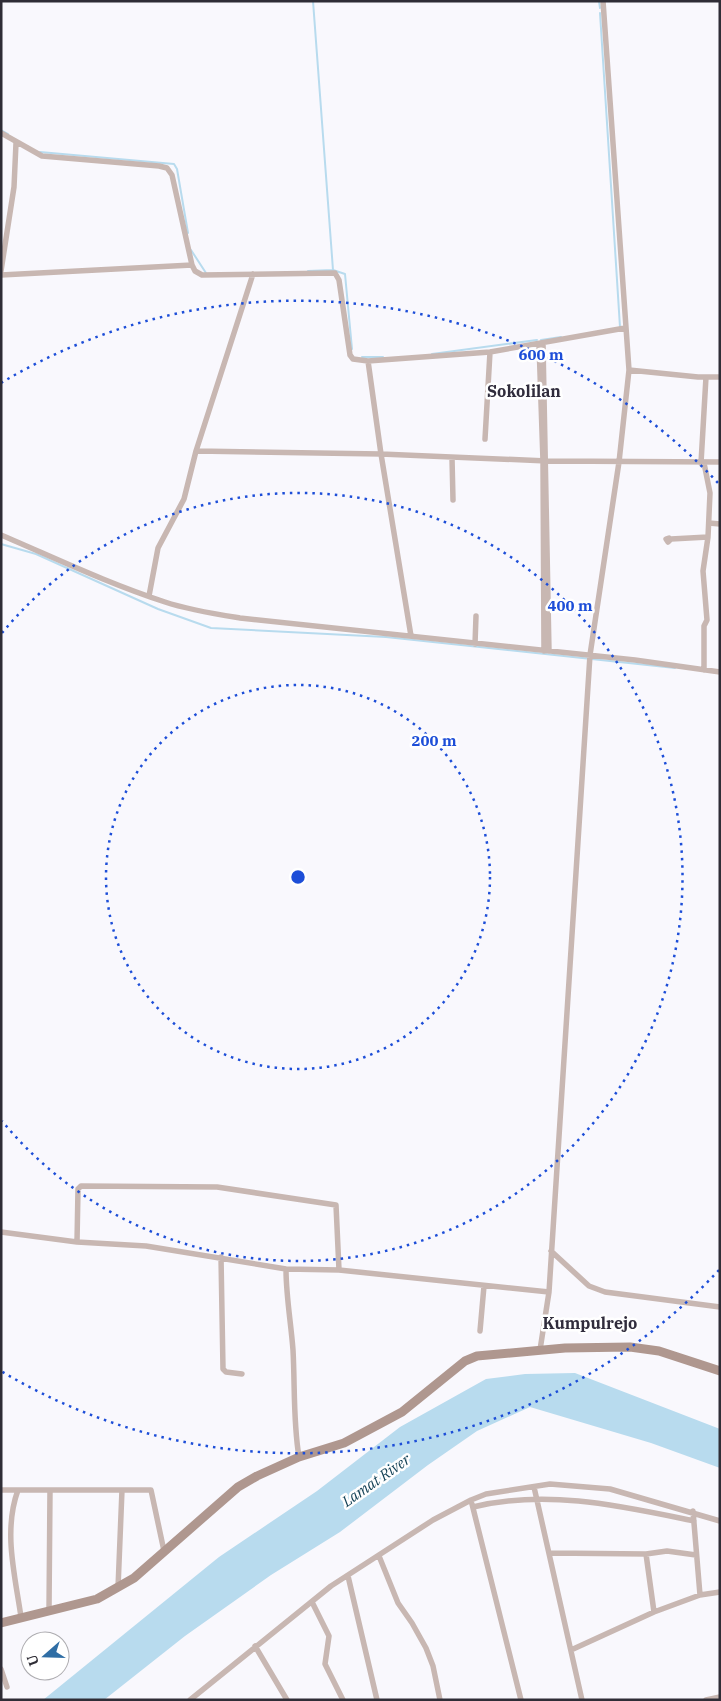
<svg xmlns="http://www.w3.org/2000/svg" width="721" height="1701" viewBox="0 0 721 1701" font-family="'IBM Plex Serif',serif">
	<rect width="100%" height="100%" fill="#f9f8fd"/>
	<path fill="#b8dbee" d="M575 1373 720 1429V1468L651 1443 530 1407 477 1431 428 1465 340 1532 271 1575 185 1636 104 1700H43L219 1557 317 1491 400 1427 486 1379 525 1374Z"/>
	<g fill="none" stroke-linecap="round" stroke-linejoin="round">
		<path stroke="#b8dbee" stroke-width="2" d="M313 1 333 270
			M599 1 600 8
			M600 13 620 327
			M1 130 8 134
			M40 152 174 164 177 169 188 233
			M191 250 206 273
			M308 271 333 270 345 274 352 349
			M541 340 561 337
			M432 354 537 340
			M362 357H383
			M1 544 36 554 158 609 211 628 386 637 675 668"/>
		<path stroke="#c8b7b2" stroke-width="5.5" d="M1 133 42 156 159 166 167 168 172 175 192 265 195 271 202 275 335 273 339 280 350 355 353 359 368 361 490 352 625 328
			M1 271 14 187 16 143
			M1 275 192 265
			M539 344 543 461 544 651
			M543 344 549 651
			M368 361 381 454 411 636
			M629 370 698 377H720
			M485 439 490 352
			M196 451 381 454 547 461 720 462
			M452 458 453 500
			M701 463 706 377
			M709 523 720 524
			M1 535C55 558 109 584 165 602 189 610 215 614 240 618L635 660 720 672
			M669 538 666 539 668 542 671 539 708 537
			M149 596 158 548 184 499 196 451 253 274
			M475 644 476 616
			M704 670V626L707 620 703 571 708 537 710 493 704 463
			M1 1232 77 1242 146 1246 286 1269 339 1270 549 1292
			M77 1242 78 1189 81 1186 217 1187 336 1205 339 1270
			M551 1251 589 1286 605 1292 720 1307
			M221 1257 223 1369 226 1372 242 1374
			M286 1269C286 1296 291 1323 293 1350 295 1386 293 1422 299 1457
			M480 1331 484 1286
			M540 1350 549 1292 590 655 619 462 629 370 603 1
			M534 1487 582 1700
			M1 1490H151L164 1551
			M18 1490C3 1531 15 1575 21 1617
			M472 1504 521 1700
			M473 1507C547 1489 621 1506 694 1521
			M693 1511 700 1595 720 1592
			M550 1553 646 1554 667 1551 696 1555
			M646 1554 654 1612
			M379 1556 398 1603 412 1623 426 1648 433 1666 440 1700
			M348 1576 377 1700
			M118 1588 122 1490
			M312 1602 329 1636 325 1664 343 1700
			M49 1611 50 1490
			M255 1646 287 1700
			M571 1650 654 1612 700 1595
			M1 1669 7 1687
			M190 1700 331 1586 433 1520 471 1500 486 1494 550 1484 610 1489 720 1521
			M706 1700 720 1697"/>
		<path stroke="#af978f" stroke-width="9" d="M1 1623 97 1599 134 1578 238 1487 257 1476 299 1457 344 1443 402 1412 465 1361 477 1356 565 1348 630 1347 659 1351 720 1371"/>
	</g>
	<g fill="none" stroke="#1d4ed8" stroke-width="2.5" stroke-dasharray="2.5 5">
		<circle cx="298" cy="877" r="192"/>
		<path d="M2 633A384 384 0 1 1 2 1121"/>
		<path d="M719 1270A576 576 0 0 1 1 1371M1 383A576 576 0 0 1 719 484"/>
	</g>
	<g text-anchor="middle" dominant-baseline="central" stroke-width="5" stroke-linejoin="round" paint-order="stroke">
		<g font-size="15" font-style="italic" fill="#0f3e53" stroke="#fff">
			<text transform="translate(376 1480) rotate(-35)">Lamat River</text>
		</g>
		<g font-size="16" font-weight="bold" fill="#302c3c" stroke="#fff">
			<text x="524" y="391">Sokolilan</text>
			<text x="590" y="1323">Kumpulrejo</text>
		</g>
	</g>
	<circle cx="298" cy="877" r="8" fill="#1d4ed8" stroke="#fff" stroke-width="2.5"/>
	<g font-size="15" text-anchor="middle" font-weight="bold" fill="#1d4ed8" stroke="#fff" stroke-width="5" stroke-linejoin="round" paint-order="stroke">
		<text x="541" y="360">600 m</text>
		<text x="570" y="611">400 m</text>
		<text x="434" y="746">200 m</text>
	</g>
	<rect width="721" height="1701" fill="none" stroke="#2f2d36" stroke-width="5"/>
	<g transform="translate(45 1656) rotate(250)"><circle r="24" fill="#ffffff" stroke="#acabaf"/>
	<path d="M0-4L9 19L0 12L-9 19Z" fill="#2f6ea5"/>
	<text y="-8" font-size="14" font-weight="bold" text-anchor="middle" fill="#2f2d36">U</text>
	</g>
</svg>
